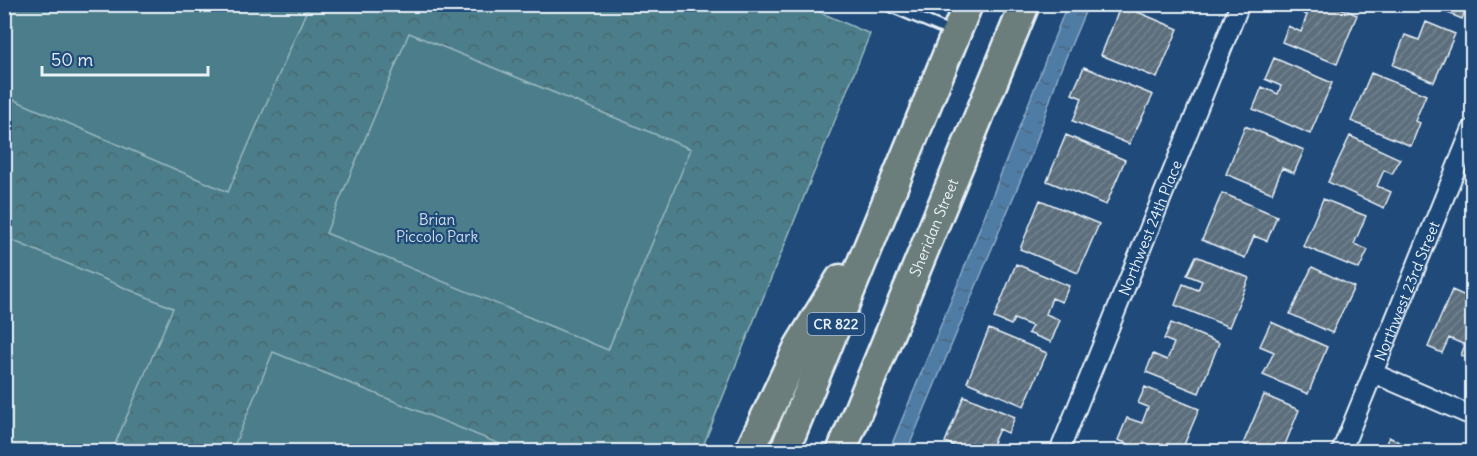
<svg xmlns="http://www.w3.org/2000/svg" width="1477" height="456" viewBox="0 0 1477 456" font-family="Delius,sans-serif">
	<defs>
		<pattern id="park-crowns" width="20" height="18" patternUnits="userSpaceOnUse" patternTransform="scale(1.5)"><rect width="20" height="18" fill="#4c7e8a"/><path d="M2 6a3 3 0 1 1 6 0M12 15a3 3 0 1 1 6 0" fill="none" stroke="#49666d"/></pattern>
		<pattern id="water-ripples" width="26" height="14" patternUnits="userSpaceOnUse" patternTransform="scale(1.5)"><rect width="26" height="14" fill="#507ca5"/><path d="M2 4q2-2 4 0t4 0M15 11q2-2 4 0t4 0" fill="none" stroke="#4c657c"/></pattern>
		<pattern id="building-hatch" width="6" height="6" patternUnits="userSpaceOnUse" patternTransform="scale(1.5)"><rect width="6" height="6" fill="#5b6e7c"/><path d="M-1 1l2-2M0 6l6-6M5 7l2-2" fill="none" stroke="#73838f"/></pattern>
	</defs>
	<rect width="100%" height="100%" fill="#1f4a7a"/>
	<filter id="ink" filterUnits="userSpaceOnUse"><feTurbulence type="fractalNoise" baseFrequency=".0167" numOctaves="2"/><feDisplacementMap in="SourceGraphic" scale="12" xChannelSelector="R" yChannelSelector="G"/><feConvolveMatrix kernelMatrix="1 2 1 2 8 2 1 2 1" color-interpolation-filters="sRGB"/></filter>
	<g filter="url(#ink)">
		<path fill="url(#park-crowns)" stroke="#9ab8c1" stroke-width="1.5" d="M801 4 870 34 701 451 5 452 4 5Z"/>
		<path fill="#4c7e8a" stroke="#9ab8c1" stroke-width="1.5" d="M5 4H309V5L228 192 5 96Z
			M409 33 691 149 608 350 326 233Z
			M4 237 173 308 112 451H5Z
			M273 352 517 451H232Z"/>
		<path fill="url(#water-ripples)" stroke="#8dabc6" stroke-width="1.5" d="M1067 5H1088L1058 76 1034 148 907 451H889L959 281Z"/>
		<path fill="url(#building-hatch)" stroke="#e8f1f8" stroke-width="1.5" d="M1301 4H1331L1357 15 1337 64 1282 42 1288 26 1301 32 1307 15 1298 11Z
			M1427 4H1468L1462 19Z
			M1121 5 1178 29 1157 78 1101 55Z
			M1426 22 1455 34 1434 82 1393 65 1405 35 1419 40Z
			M1274 58 1332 83 1310 134 1253 109 1262 87 1278 94 1281 86 1265 79Z
			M1084 67 1153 95 1129 144 1073 121 1082 98 1072 94Z
			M1371 73 1426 95 1415 121 1420 123 1411 146 1351 121Z
			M1245 126 1304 150 1294 173 1282 168 1272 193 1226 174Z
			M1066 135 1125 160 1106 205 1047 181Z
			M1350 136 1400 159 1392 174 1384 170 1377 186 1391 192 1384 208 1328 182Z
			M1222 193 1277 216 1267 241 1254 236 1245 258 1202 240Z
			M1323 199 1366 216 1354 244 1368 250 1359 269 1303 246Z
			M1040 200 1099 224 1078 273 1020 249Z
			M1196 256 1249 278 1229 327 1175 305 1183 284 1198 290 1202 281 1187 275Z
			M1016 264 1069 286 1062 302 1052 298 1046 314 1060 320 1051 342 1028 333 1032 326 1014 319 1011 325 994 318Z
			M1312 267 1354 287 1332 333 1290 314Z
			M1452 290 1472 299V360L1461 355 1465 345 1449 338 1442 353 1428 347Z
			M1271 322 1327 347 1308 394 1263 375 1274 352 1260 346Z
			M1171 323 1219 343 1199 393 1146 372 1153 354 1167 360 1174 343 1164 339Z
			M989 329 1047 353 1024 406 967 382Z
			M1145 387 1199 409 1181 452H1166L1144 442 1141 449 1118 440 1127 418 1142 423 1148 407 1138 403Z
			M1264 395 1299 410 1282 452H1260L1243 444Z
			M964 396 1015 417 1008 433 999 429 992 445 1007 452H968L945 442Z
			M1389 437 1403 444 1400 452H1382Z"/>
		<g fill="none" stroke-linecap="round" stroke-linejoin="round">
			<defs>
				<path id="service" d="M885 4 952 32"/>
				<g id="minor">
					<path d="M1373 373 1472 416"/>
					<path id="s1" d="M1059 452 1240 4"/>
					<path id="s2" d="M1341 452 1472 129"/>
				</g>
				<g id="primary">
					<path d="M749 452 799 346 840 279"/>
					<path d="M784 452 968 4"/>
					<path id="s3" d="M841 452 1025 4"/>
				</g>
			</defs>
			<use href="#service" stroke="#e8f1f8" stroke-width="14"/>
			<use href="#minor" stroke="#e8f1f8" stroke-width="22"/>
			<use href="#primary" stroke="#e8f1f8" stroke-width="33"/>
			<use href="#service" stroke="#1f4a7a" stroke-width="9"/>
			<use href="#minor" stroke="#1f4a7a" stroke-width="18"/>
			<use href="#primary" stroke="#6c7e7c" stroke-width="28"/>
		</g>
	</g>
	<g text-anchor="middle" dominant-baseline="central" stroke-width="4.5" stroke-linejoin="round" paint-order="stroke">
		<rect fill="#1f4a7a" stroke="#acbfd2" stroke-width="1.5" x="807.5" y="313" width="57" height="22" rx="4.5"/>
		<g font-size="14" font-weight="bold" fill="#e8f1f8">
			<text x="836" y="324">CR 822</text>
		</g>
		<g font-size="15" fill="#d1e0e8" stroke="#1f4a7a">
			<text x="437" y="219">Brian<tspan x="437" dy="17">Piccolo Park</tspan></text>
		</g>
		<g font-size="15" fill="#e8f1f8" stroke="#1f4a7a">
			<text stroke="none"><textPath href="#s3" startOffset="243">Sheridan Street</textPath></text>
			<text stroke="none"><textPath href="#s1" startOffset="242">Northwest 24th Place</textPath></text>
			<text stroke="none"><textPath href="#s2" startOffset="174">Northwest 23rd Street</textPath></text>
		</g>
	</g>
	<rect width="1477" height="456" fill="none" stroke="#1f4a7a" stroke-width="24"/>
	<rect x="12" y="12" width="1453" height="432" fill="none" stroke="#e8f1f8" stroke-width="2" filter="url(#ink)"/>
	<path d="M42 66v9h166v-9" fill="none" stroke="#e8f1f8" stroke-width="3"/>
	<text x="51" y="66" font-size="18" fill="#e8f1f8" stroke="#1f4a7a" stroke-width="4.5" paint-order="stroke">50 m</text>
</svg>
